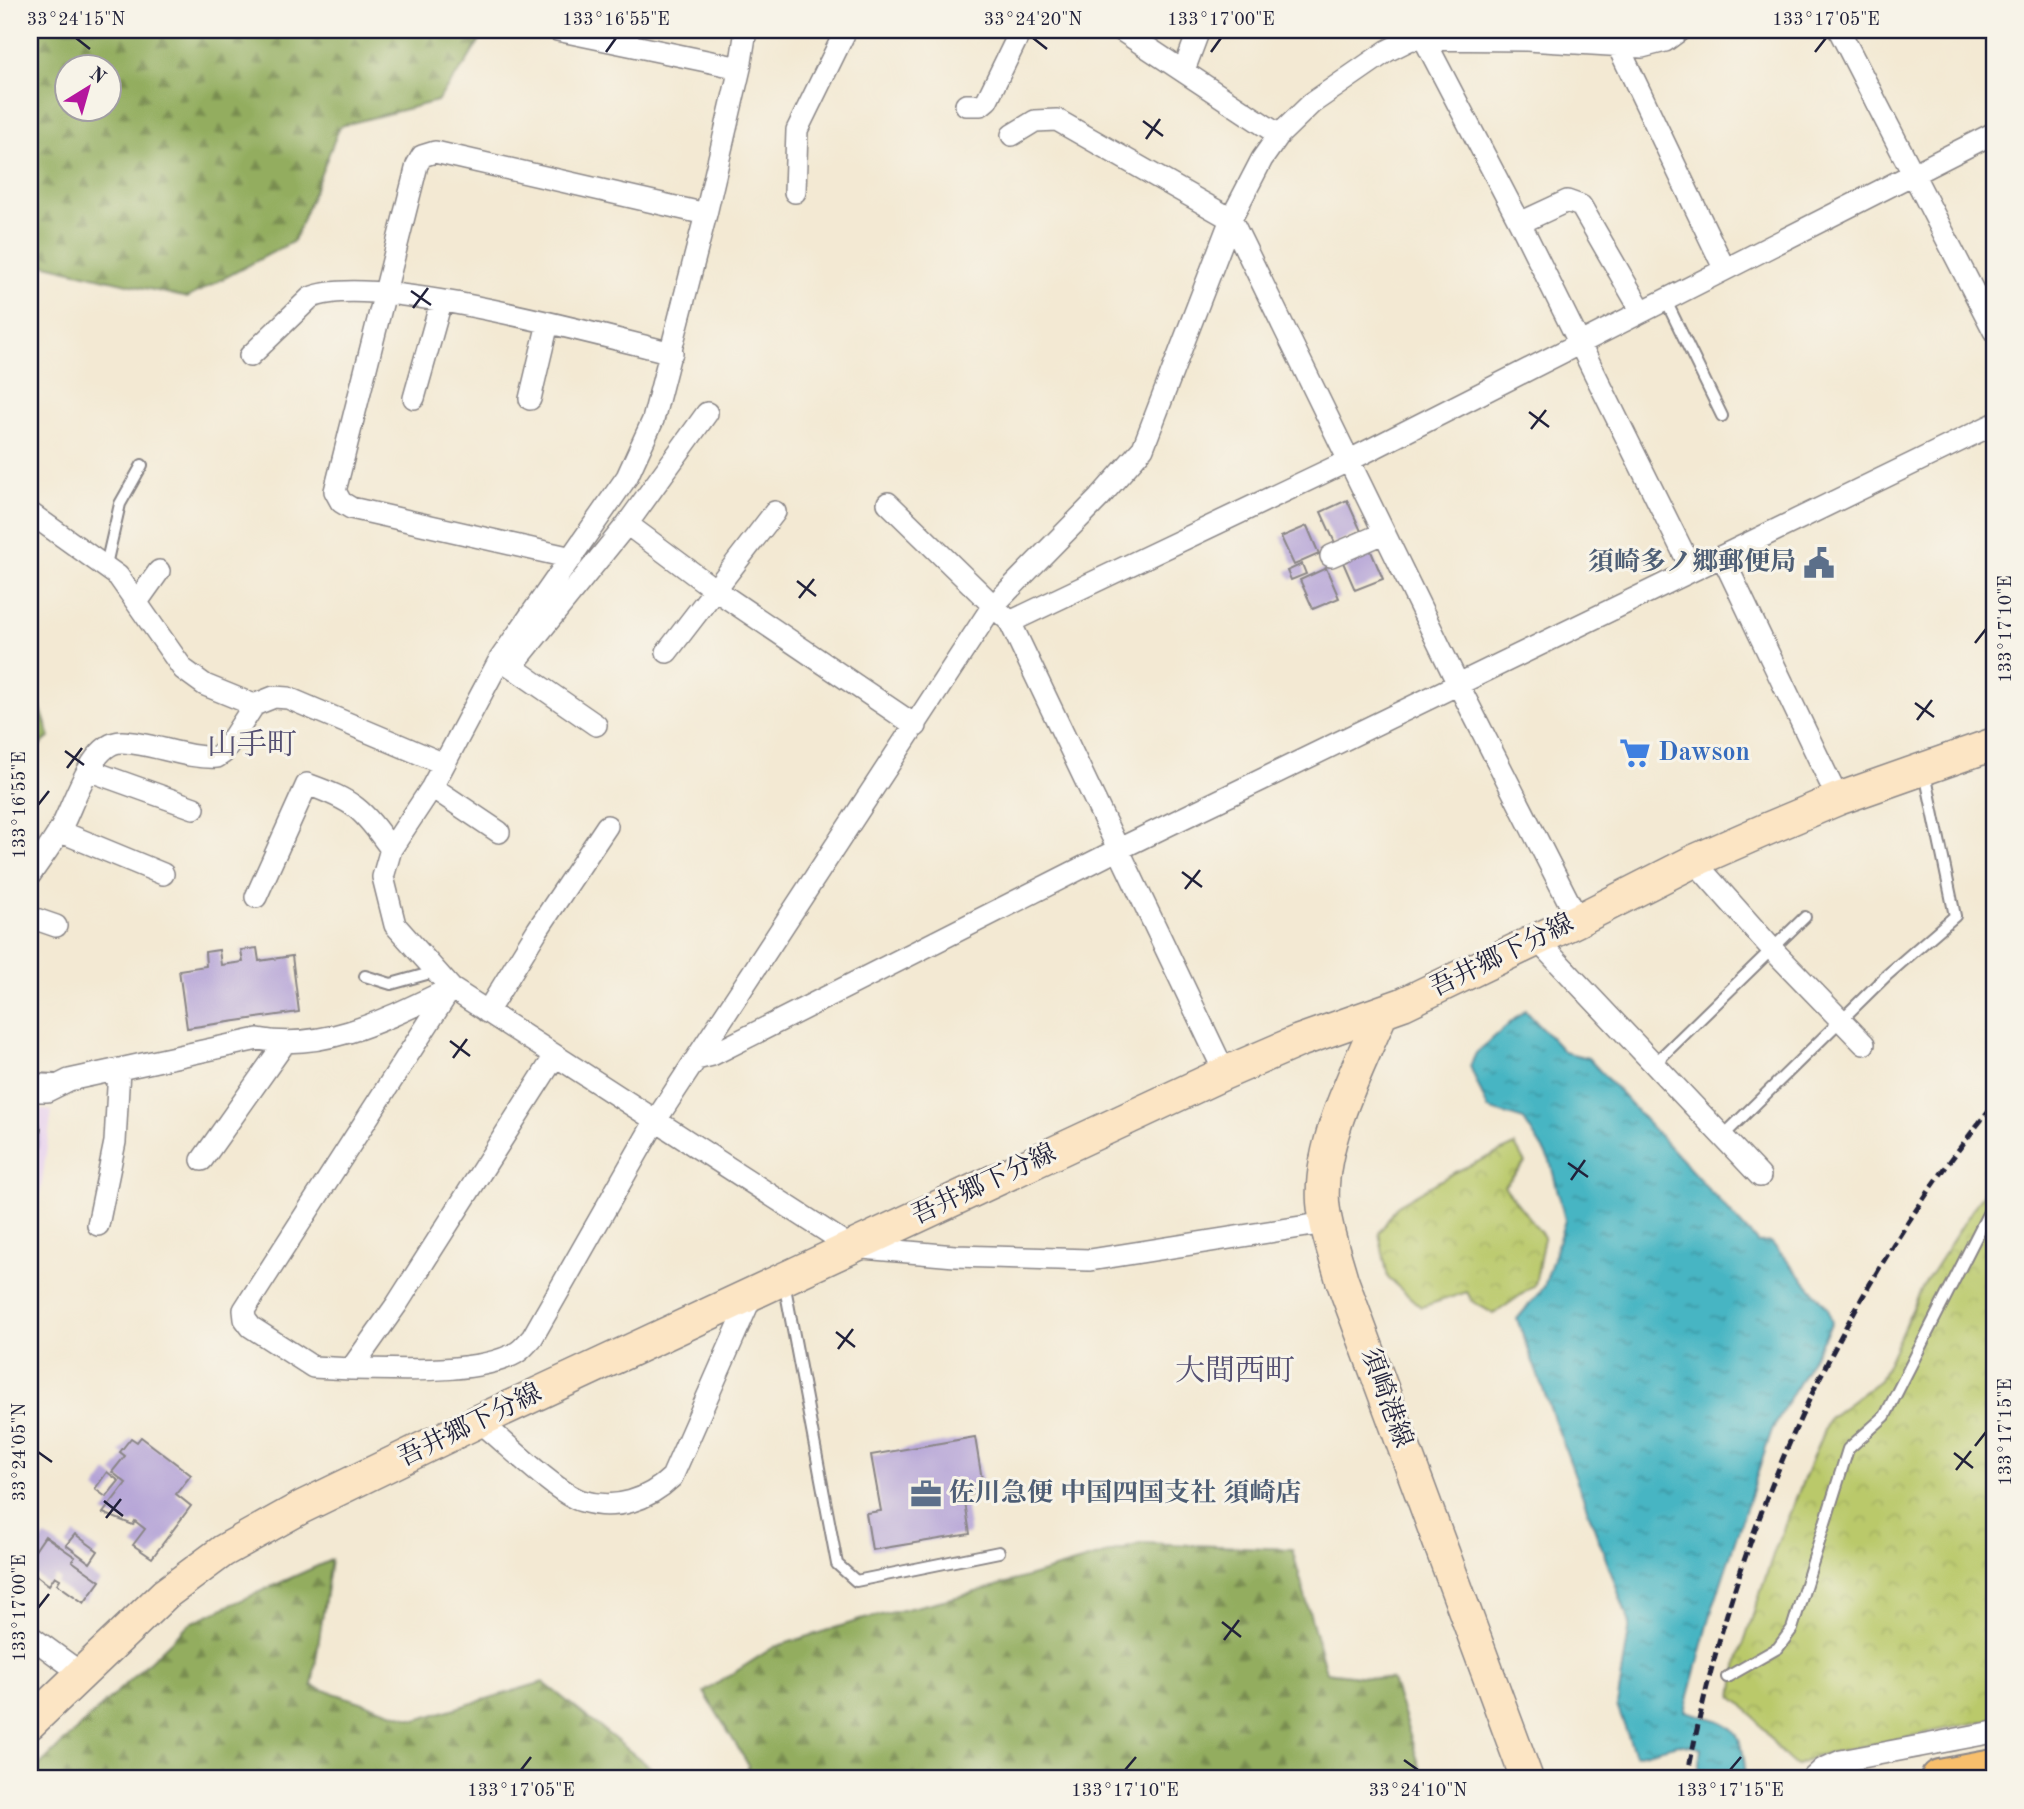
<svg xmlns="http://www.w3.org/2000/svg" width="2024" height="1809" viewBox="0 0 2024 1809" font-family="'Old Standard TT','Noto Serif JP',serif">
	<defs>
		<pattern id="forest-firs" width="22" height="20" patternUnits="userSpaceOnUse" patternTransform="scale(1.75)"><rect width="22" height="20" fill="#93ad5f"/><path d="M5 1l3.5 6h-7zM16 11l3.5 6h-7z" fill="#788c50"/></pattern>
		<pattern id="park-crowns" width="20" height="18" patternUnits="userSpaceOnUse" patternTransform="scale(1.75)"><rect width="20" height="18" fill="#bac96b"/><path d="M2 6a3 3 0 1 1 6 0M12 15a3 3 0 1 1 6 0" fill="none" stroke="#a0ac5e"/></pattern>
		<pattern id="water-ripples" width="26" height="14" patternUnits="userSpaceOnUse" patternTransform="scale(1.75)"><rect width="26" height="14" fill="#47b5c3"/><path d="M2 4q2-2 4 0t4 0M15 11q2-2 4 0t4 0" fill="none" stroke="#3b93a0"/></pattern>
	</defs>
	<rect width="100%" height="100%" fill="#f7f3e8"/>
	<filter id="ink" filterUnits="userSpaceOnUse"><feTurbulence type="fractalNoise" baseFrequency=".0143" numOctaves="2"/><feDisplacementMap in="SourceGraphic" scale="14" xChannelSelector="R" yChannelSelector="G"/><feConvolveMatrix kernelMatrix="1 2 1 2 8 2 1 2 1" color-interpolation-filters="sRGB"/></filter>
	<filter id="wash" filterUnits="userSpaceOnUse"><feTurbulence type="fractalNoise" baseFrequency=".00686" numOctaves="4" result="noise"/><feDisplacementMap in="SourceGraphic" scale="28" xChannelSelector="R" yChannelSelector="G"/><feGaussianBlur stdDeviation="1.57" result="paint"/><feColorMatrix in="noise" values="0 0 0 0 0 0 0 0 0 0 0 0 0 0 0 0 0 1.4 0 .05"/><feComposite in="paint" operator="in"/></filter>
	<g filter="url(#wash)">
		<rect width="100%" height="100%" fill="#f3e9d3"/>
		<path fill="#e8d2ee" d="M30 1108 52 1111 30 1269Z"/>
		<path fill="url(#forest-firs)" stroke="#5a684d" stroke-width="2" fill-rule="evenodd" d="M30 30H486L466 63 437 101 340 126 294 241 187 298 42 264 30 256ZM66 66H108V108H66Z
			M30 675 50 737 30 753Z
			M1143 1543 1292 1549 1326 1672 1392 1680 1424 1779H741L749 1766 704 1692 774 1647 860 1620 969 1594Z
			M331 1560 312 1686 416 1720 543 1682 665 1779H30V1774L190 1623Z"/>
		<path fill="url(#park-crowns)" stroke="#6e7653" stroke-width="2" d="M1515 1145 1525 1163 1504 1186 1544 1237 1535 1285 1494 1314 1472 1301 1467 1292 1421 1307 1388 1278 1379 1233 1398 1205 1455 1172Z
			M1992 1179 1994 1180V1719L1815 1756 1796 1766C1769 1745 1761 1717 1733 1697L1738 1660 1775 1549 1829 1418 1880 1380 1922 1288Z"/>
		<path fill="url(#water-ripples)" stroke="#346c7f" stroke-width="2" d="M1525 1010 1564 1052 1588 1058 1758 1243 1771 1242 1828 1308 1832 1323 1772 1430 1712 1610 1685 1711C1734 1724 1742 1724 1746 1779H1697L1701 1748 1678 1744 1635 1755 1617 1706 1630 1624 1517 1319 1544 1287 1565 1220 1550 1161 1524 1120 1488 1109 1470 1066 1476 1053Z"/>
		<g id="blocks">
			<path fill="#b5a4d7" d="M1347 500 1361 531 1335 543 1321 512Z
				M1307 526 1319 554 1294 565 1281 537Z
				M1370 549 1383 579 1355 590 1342 560Z
				M1302 564 1306 574 1291 580 1287 571Z
				M1326 568 1339 598 1313 609 1300 580Z
				M257 948 259 961 292 956 299 1012 187 1028 179 970 206 966 205 952 219 950 221 965 243 962 241 950Z
				M30 1127 41 1128 34 1180 30 1179Z
				M141 1437 191 1475 176 1494 191 1506 152 1558 133 1545 145 1529 135 1521 133 1525 103 1513 126 1483 112 1472 125 1456 120 1452 131 1438 137 1442Z
				M975 1437 984 1492 964 1496 970 1534 872 1550 866 1513 881 1511 871 1455Z
				M107 1472 119 1481 106 1497 95 1489Z
				M75 1534 98 1551 90 1563 66 1545Z
				M45 1536 75 1557 72 1561 100 1581 84 1603 57 1584 60 1579 55 1576 49 1585 30 1571V1558Z"/>
		</g>
	</g>
	<g filter="url(#ink)">
		<use href="#blocks" fill-opacity="0" stroke="#8a8687" stroke-width="2"/>
		<g fill="none" stroke-linecap="round" stroke-linejoin="round">
			<defs>
				<path id="lane" d="M1665 299 1722 416
					M106 565 120 504 142 465
					M365 976 391 984 434 972
					M1655 1063 1805 917
					M30 1079 56 1080
					M1723 1136 1887 975 1955 916 1925 773
					M784 1282 837 1564 856 1581 999 1552
					M1727 1677 1778 1648 1792 1629 1848 1449 1885 1416 1994 1202"/>
				<path id="street" d="M557 30 740 68
					M746 30 740 68 706 214 653 420 627 477 500 659 432 787 391 849 383 877 395 925 451 988 851 1247 955 1256 1090 1260 1326 1223
					M1121 30 1279 135
					M1839 30 1994 331
					M1423 37 1520 223 1692 570
					M1619 48 1724 268
					M1184 70 1199 30
					M966 105H981L987 100 1021 30
					M1012 135 1035 121 1057 120 1231 219 1459 686 1578 920
					M795 192 797 130 846 30
					M1520 223 1567 201 1581 206 1641 310
					M250 356 310 298C369 271 601 336 672 353
					M414 398 441 302
					M530 399 548 323
					M888 503 1010 622 1225 1073
					M30 513 118 576 183 669 205 685 254 705 274 697 288 698 444 764
					M627 524 714 589 916 726
					M1331 556 1384 533
					M1722 556 1838 799
					M572 558 351 508 341 502 335 491 417 165 422 156 435 152 706 214
					M137 602 159 571
					M1010 622 1350 460 1994 133
					M667 652 775 512
					M502 660 596 725
					M513 665 627 524 707 413
					M88 770 194 808
					M432 787 499 832
					M59 831 163 874
					M1694 861 1772 949 1864 1044
					M30 875C40 860 51 846 60 830 73 807 91 741 122 742 153 743 186 759 217 757L223 753 254 705
					M256 897 307 784C354 801 362 808 391 849
					M30 917 56 926
					M1537 940 1760 1176
					M451 988 244 1310 245 1319 251 1327 313 1367 351 1369 397 1304 555 1056
					M487 1012 538 929 607 826
					M696 1059 712 1055 1117 850 1994 424
					M30 1091H47L69 1080 258 1039C327 1052 390 1017 451 988
					M202 1160 284 1044
					M98 1225 115 1142 119 1069
					M351 1369C395 1369 477 1375 516 1353 522 1350 527 1343 532 1338L656 1120 992 607 1099 498 1143 448 1231 219 1262 159 1279 135 1312 103 1387 51 1411 39 1527 40 1642 47 1665 41 1680 30
					M479 1421C502 1439 557 1494 582 1501 616 1511 648 1500 672 1477L753 1293
					M30 1636 82 1674
					M1812 1779 1823 1769 1841 1761 1994 1732"/>
				<path id="secondary" d="M1382 1012C1359 1067 1319 1141 1323 1202 1325 1228 1335 1255 1342 1280L1527 1779
					M30 1723 165 1594 223 1551 302 1507 479 1421 1225 1073 1299 1041 1403 1004 1578 920 1694 861 1767 829 1838 799 1994 744"/>
				<path id="highway" d="M1940 1779 1994 1769"/>
			</defs>
			<use href="#lane" stroke="#8a8687" stroke-width="14"/>
			<use href="#street" stroke="#8a8687" stroke-width="24"/>
			<use href="#secondary" stroke="#8a8687" stroke-width="35"/>
			<use href="#highway" stroke="#8a8687" stroke-width="42"/>
			<use href="#lane" stroke="#fff" stroke-width="10"/>
			<use href="#street" stroke="#fff" stroke-width="21"/>
			<use href="#secondary" stroke="#fce5c4" stroke-width="32"/>
			<use href="#highway" stroke="#f8bf6c" stroke-width="38"/>
			<path stroke="#22223b" stroke-width="5" stroke-dasharray="10 5" stroke-linecap="butt" d="M1687 1779C1732 1535 1837 1298 1994 1104"/>
		</g>
	</g>
	<path fill="none" stroke="#22223b" stroke-width="2.5" d="M76 38 90 49M1033 38 1047 49M606 52 616 38M1211 52 1221 38M1815 52 1826 38M1143 121 1163 136M1146 139 1160 119M411 291 431 305M413 308 428 288M1529 412 1549 427M1531 429 1546 410M797 581 816 596M799 598 814 579M1975 643 1986 629M1915 703 1934 717M1917 720 1932 700M65 751 84 765M67 768 82 748M38 805 49 791M1182 872 1202 887M1185 889 1200 870M450 1041 470 1056M453 1058 467 1039M1568 1163 1588 1177M1571 1180 1585 1160M836 1332 855 1347M838 1349 853 1329M1975 1446 1986 1432M38 1452 52 1462M1954 1453 1973 1468M1956 1470 1971 1451M104 1501 123 1516M106 1518 121 1499M38 1608 49 1594M1222 1622 1241 1637M1224 1640 1239 1620M1404 1760 1418 1770M521 1770 531 1757M1125 1770 1136 1757M1730 1770 1741 1757"/>
	<defs>
		<symbol id="civic-bare" viewBox="-9 -9 18 18"><path d="M-.6-6.5H3V-4.5H.6V-3L4-1V1h2V6H-6V1h2V-1L-.6-3ZM-1.2 2.5V6h2.4V2.5Z" fill="#5c6f8a" stroke="#f7f3e8" stroke-width="2.5" paint-order="stroke"/></symbol>
		<symbol id="supermarket-bare" viewBox="-9 -9 18 18"><path d="M-6-5.5h2.5l.6 2H6L4.5 2H-2.5L-4.4-4H-6ZM-1.5 3.2a1.3 1.3 0 1 0 .1 0ZM3 3.2a1.3 1.3 0 1 0 .1 0Z" fill="#3f7fe0" stroke="#f7f3e8" stroke-width="2.5" paint-order="stroke"/></symbol>
		<symbol id="office-bare" viewBox="-9 -9 18 18"><path d="M-6-3h4V-5.5h4V-3h4V5H-6ZM-1-4.5V-3h2v-1.5ZM-6 0V1H6V0Z" fill="#5c6f8a" stroke="#f7f3e8" stroke-width="2.5" paint-order="stroke"/></symbol>
	</defs>
	<g fill-rule="evenodd">
		<use href="#civic-bare" x="1797" y="541" width="44" height="44"/>
		<use href="#supermarket-bare" x="1613" y="731" width="44" height="44"/>
		<use href="#office-bare" x="904" y="1472" width="44" height="44"/>
	</g>
	<g text-anchor="middle" dominant-baseline="central" stroke-width="6" stroke-linejoin="round" paint-order="stroke">
		<g font-size="26" font-weight="bold" fill="#4e5e75" stroke="#f7f3e8" text-anchor="end">
			<text x="1796" y="563">須崎多ノ郷郵便局</text>
			<text x="949" y="1494" text-anchor="start">佐川急便 中国四国支社 須崎店</text>
		</g>
		<g font-size="26" font-weight="bold" fill="#366cbe" stroke="#f7f3e8" text-anchor="start">
			<text x="1658" y="753">Dawson</text>
		</g>
		<g font-size="26" fill="#22223b" stroke="#f7f3e8">
			<text transform="translate(1502 956) rotate(-26)">吾井郷下分線</text>
			<text transform="translate(984 1185) rotate(-25)">吾井郷下分線</text>
			<text transform="translate(1386 1398) rotate(70)">須崎港線</text>
			<text transform="translate(470 1426) rotate(-26)">吾井郷下分線</text>
		</g>
		<g font-size="30" fill="#555072" stroke="#f7f3e8">
			<text x="252" y="746">山手町</text>
			<text x="1235" y="1372">大間西町</text>
		</g>
	</g>
	<rect width="2024" height="1809" fill="none" stroke="#f7f3e8" stroke-width="77"/>
	<g transform="translate(88 88) rotate(37)"><circle r="33" fill="#f7f3e8" stroke="#a29fa3" stroke-width="2"/>
	<path d="M0-5L12 26L0 18L-12 26Z" fill="#b5179e"/>
	<text y="-10" font-size="19" font-weight="bold" text-anchor="middle" fill="#22223b">N</text>
	</g>
	<rect x="38" y="38" width="1948" height="1732" fill="none" stroke="#22223b" stroke-width="2.5"/>
	<g font-size="18" text-anchor="middle" fill="#22223b">
		<text x="76" y="25">33°24'15"N</text>
		<text x="616" y="25">133°16'55"E</text>
		<text x="1033" y="25">33°24'20"N</text>
		<text x="1221" y="25">133°17'00"E</text>
		<text x="1826" y="25">133°17'05"E</text>
		<text transform="translate(2005 629) rotate(-90)" y="6">133°17'10"E</text>
		<text transform="translate(19 805) rotate(-90)" y="6">133°16'55"E</text>
		<text transform="translate(2005 1432) rotate(-90)" y="6">133°17'15"E</text>
		<text transform="translate(19 1452) rotate(-90)" y="6">33°24'05"N</text>
		<text transform="translate(19 1608) rotate(-90)" y="6">133°17'00"E</text>
		<text x="521" y="1796">133°17'05"E</text>
		<text x="1125" y="1796">133°17'10"E</text>
		<text x="1418" y="1796">33°24'10"N</text>
		<text x="1730" y="1796">133°17'15"E</text>
	</g>
</svg>
